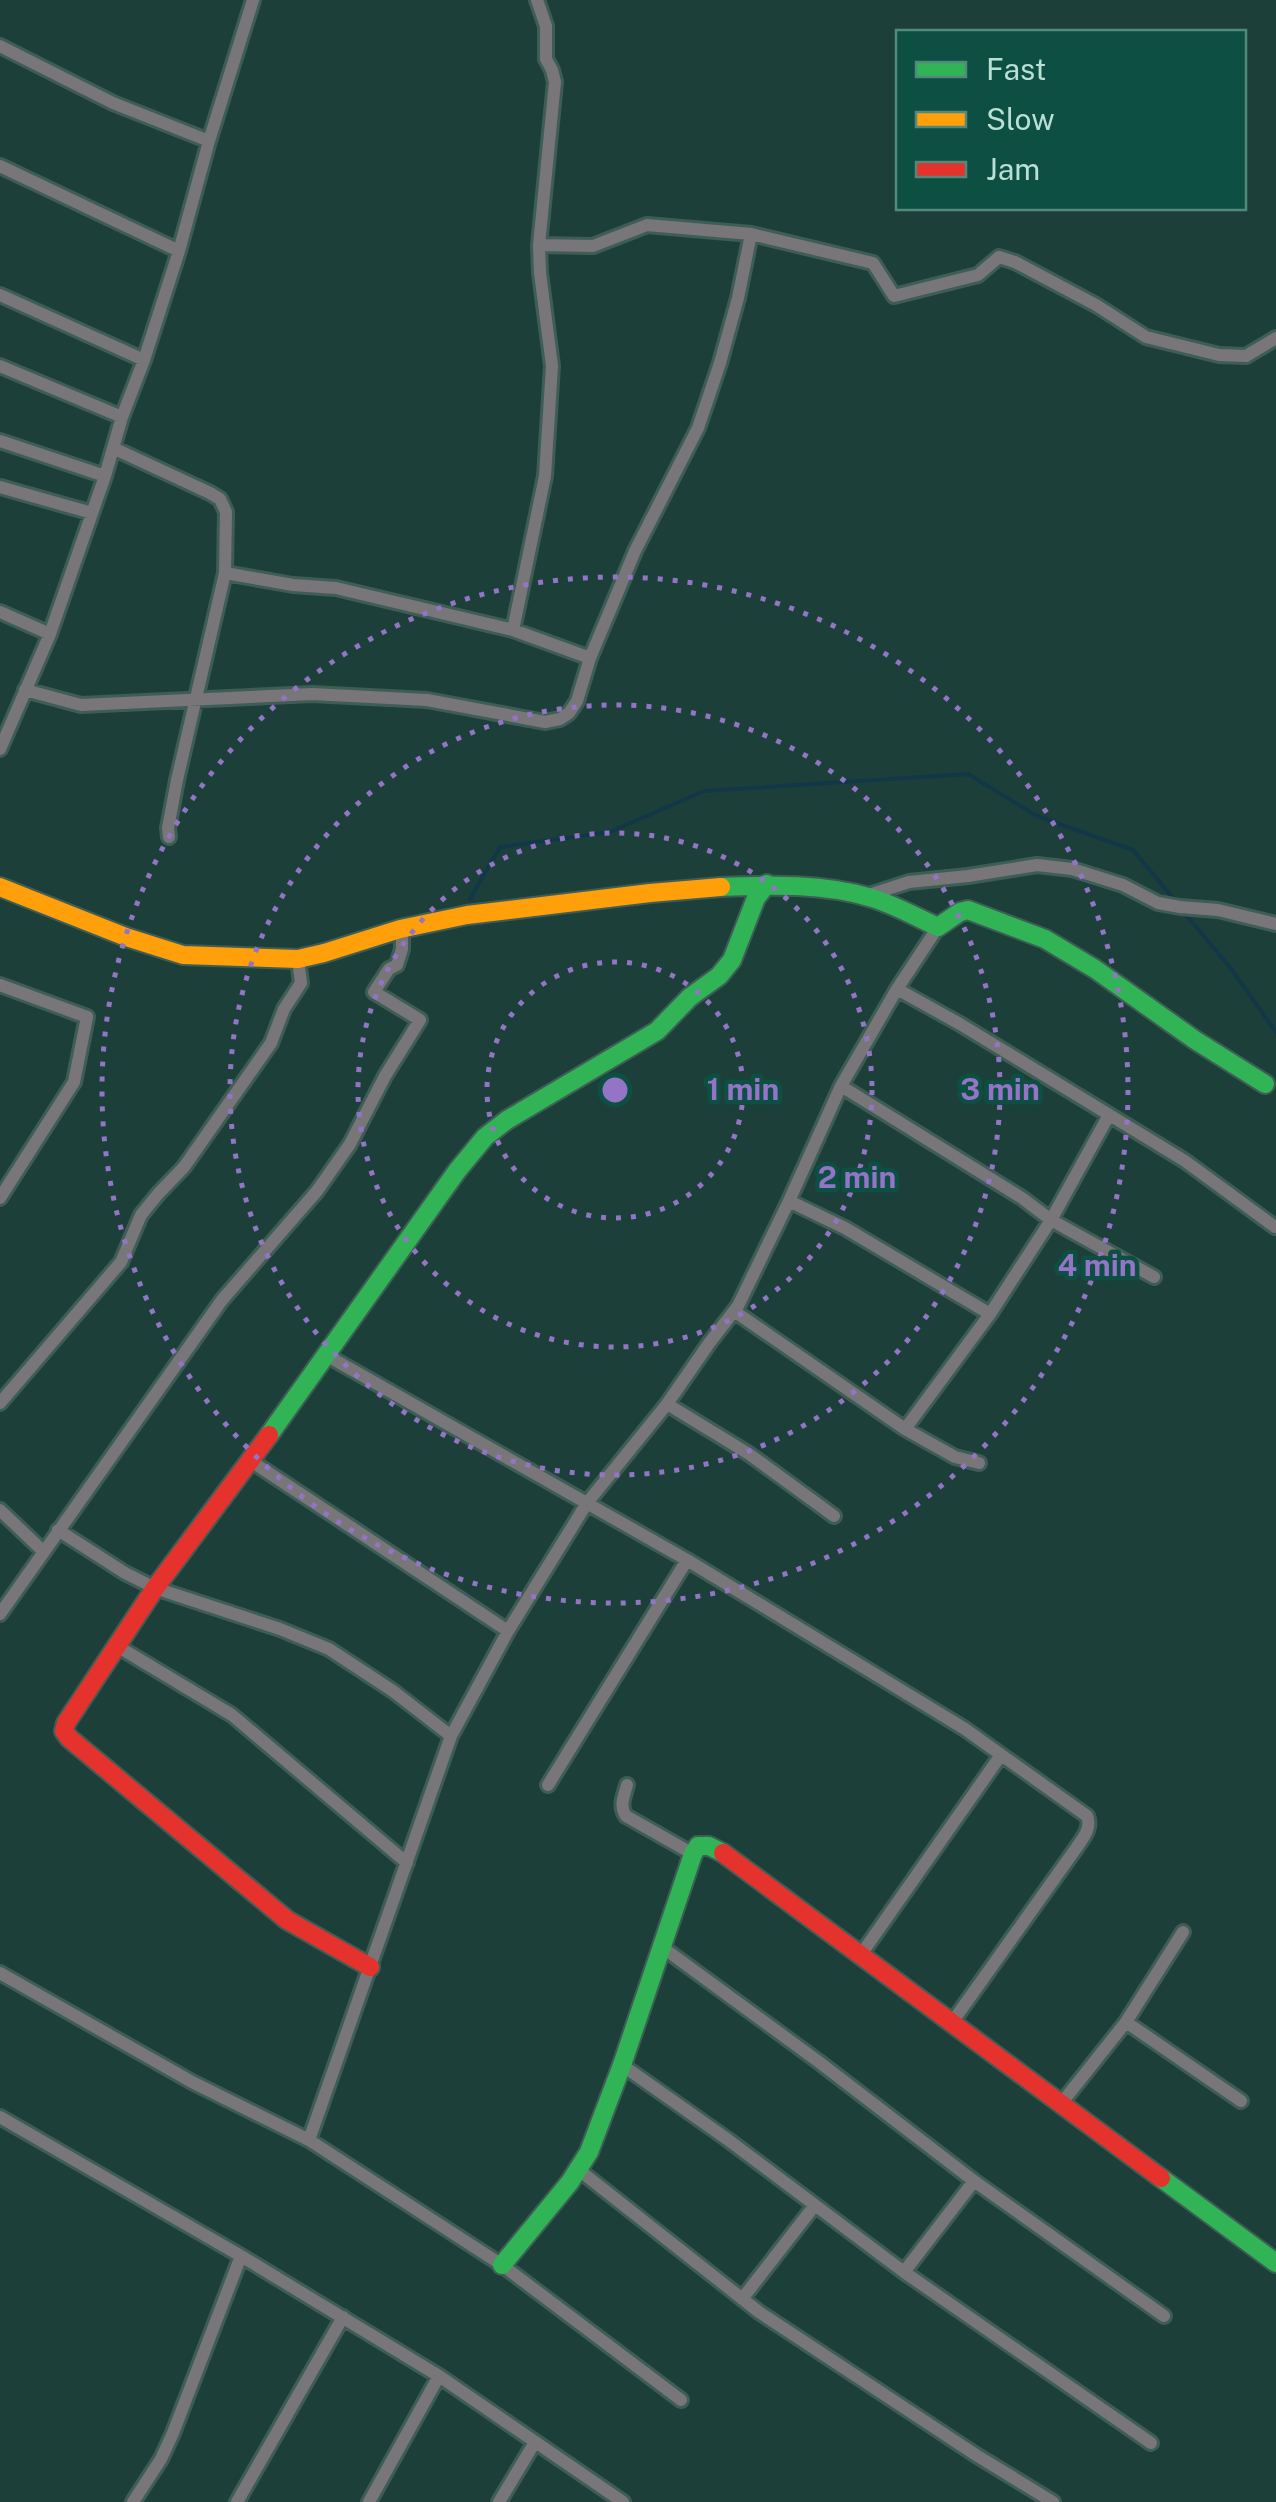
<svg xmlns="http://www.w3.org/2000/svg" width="1276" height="2502" viewBox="0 0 1276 2502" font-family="'Public Sans',sans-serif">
	<rect width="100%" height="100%" fill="#1c4039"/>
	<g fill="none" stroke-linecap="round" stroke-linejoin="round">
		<path stroke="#123748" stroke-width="4" d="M470 899 500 847 610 832 704 791 968 774 1037 816 1133 850 1177 903
			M1183 911 1232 970 1276 1032"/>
		<defs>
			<path id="street" d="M0 46 113 103 209 141
				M0 166 179 251
				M539 245 593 246 647 225 751 234 873 263 894 296 978 275 999 257 1015 262 1096 305 1146 337 1219 355 1246 356 1276 338
				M0 295 144 360
				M0 366 122 417
				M0 441 105 476
				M113 448 210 493 220 499 226 512 225 573 177 780 168 828 169 837
				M0 487 92 513
				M225 573 293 585 336 588 513 630 590 658
				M0 612 50 634
				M513 630 545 476 552 366 540 273 539 245 555 82 552 70 546 59V26L537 0
				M25 690 81 705 312 694 427 700 545 722 560 719 569 713 577 701 590 658 635 551 698 428 720 363 738 298 751 234
				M0 749 50 634 105 476 122 417 144 360 179 251 209 141 253 0
				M866 896 909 882 968 876 1037 865 1072 869 1123 885 1158 903 1180 907 1218 910 1276 924
				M0 985 87 1017 74 1082 0 1198
				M897 989 960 1024 1185 1161 1275 1227
				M841 1086 1022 1198 1051 1220 1154 1277
				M789 1201 845 1228 990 1314
				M734 1311 905 1429 955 1457 979 1463
				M326 1355 687 1560 965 1729 1087 1816C1092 1828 1083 1838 1077 1847L953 2021
				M0 1403 121 1262 141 1215 158 1194 184 1167 271 1043 284 1009 301 983 298 959
				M667 1404 749 1454 834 1516
				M905 1429 990 1314 1051 1220 1109 1115
				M251 1461 508 1631
				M0 1510 43 1551
				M58 1530 125 1573 155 1588 280 1629 329 1649 393 1691 451 1736
				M0 1614 222 1300 317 1191 350 1144 385 1076 420 1020 374 992 389 969 397 965 402 949V929
				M117 1646 232 1715 407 1863
				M548 1785 687 1560
				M627 1785C624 1796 619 1806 626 1816L693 1854
				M662 1947 819 2062 974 2181 1164 2316
				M862 1953 1001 1755
				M0 1973 192 2082 309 2140 502 2265 681 2400
				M1126 2022 1241 2101
				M622 2065 727 2139 904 2272 1151 2443
				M1060 2105 1126 2022 1183 1932
				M0 2117 241 2256 439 2376 623 2502
				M309 2140 451 1736 508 1631 587 1503 667 1404 710 1342 738 1306 789 1201 841 1086 897 989 938 927
				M579 2170 759 2312 976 2455 1053 2502
				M904 2272 974 2181
				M742 2299 815 2205
				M133 2502 161 2459 173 2433 241 2256
				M237 2502 343 2317
				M369 2502 439 2376
				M499 2502 535 2442"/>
			<path id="fast" d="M721 887C770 885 824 883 872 898 895 905 916 917 938 927L960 912 968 910 1045 939 1095 969 1195 1040 1265 1084
				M269 1435 457 1171 485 1137 507 1120 657 1031 690 997 719 976 732 960 756 898 767 884
				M1161 2178 1276 2263
				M502 2265 570 2182 589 2152 622 2065 693 1854 698 1846H709L723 1853"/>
			<path id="slow" d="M0 887 126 937 183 955 298 959 324 953 400 929 467 915 650 893 721 887"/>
			<path id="jam" d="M269 1435 155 1588 66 1723 64 1731 69 1738 287 1920 370 1967
				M723 1853 1161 2178"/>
		</defs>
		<use href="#street" stroke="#3e5d56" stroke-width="18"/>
		<use href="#fast" stroke="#3e5d56" stroke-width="22"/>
		<use href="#slow" stroke="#3e5d56" stroke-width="22"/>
		<use href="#jam" stroke="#3e5d56" stroke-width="22"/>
		<use href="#street" stroke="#787679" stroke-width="12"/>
		<use href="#fast" stroke="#30b455" stroke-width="18"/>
		<use href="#slow" stroke="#ff9f0a" stroke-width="18"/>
		<use href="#jam" stroke="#e5322d" stroke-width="18"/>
	</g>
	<g fill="none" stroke="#9474c7" stroke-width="5" stroke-dasharray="5 10">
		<circle cx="615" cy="1090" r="128"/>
		<circle cx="615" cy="1090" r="257"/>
		<circle cx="615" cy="1090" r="385"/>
		<circle cx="615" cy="1090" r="513"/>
	</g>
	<circle cx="615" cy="1090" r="15" fill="#9474c7" stroke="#0d4f42" stroke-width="5"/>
	<g font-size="30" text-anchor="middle" font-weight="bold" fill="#9474c7" stroke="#0d4f42" stroke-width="9" stroke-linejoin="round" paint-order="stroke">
		<text x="743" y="1100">1 min</text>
		<text x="1000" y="1100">3 min</text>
		<text x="857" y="1188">2 min</text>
		<text x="1097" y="1276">4 min</text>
	</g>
	<rect x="896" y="30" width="350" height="180" fill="#0d4f42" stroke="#52897c" stroke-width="2.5"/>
	<rect x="916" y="62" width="50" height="15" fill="#30b455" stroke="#52897c" stroke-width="2.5"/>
	<text x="986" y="80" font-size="30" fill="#badfd4">Fast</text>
	<rect x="916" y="112" width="50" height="15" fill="#ff9f0a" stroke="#52897c" stroke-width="2.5"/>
	<text x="986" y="130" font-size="30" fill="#badfd4">Slow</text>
	<rect x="916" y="162" width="50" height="15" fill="#e5322d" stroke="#52897c" stroke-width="2.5"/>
	<text x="986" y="180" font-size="30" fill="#badfd4">Jam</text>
</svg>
